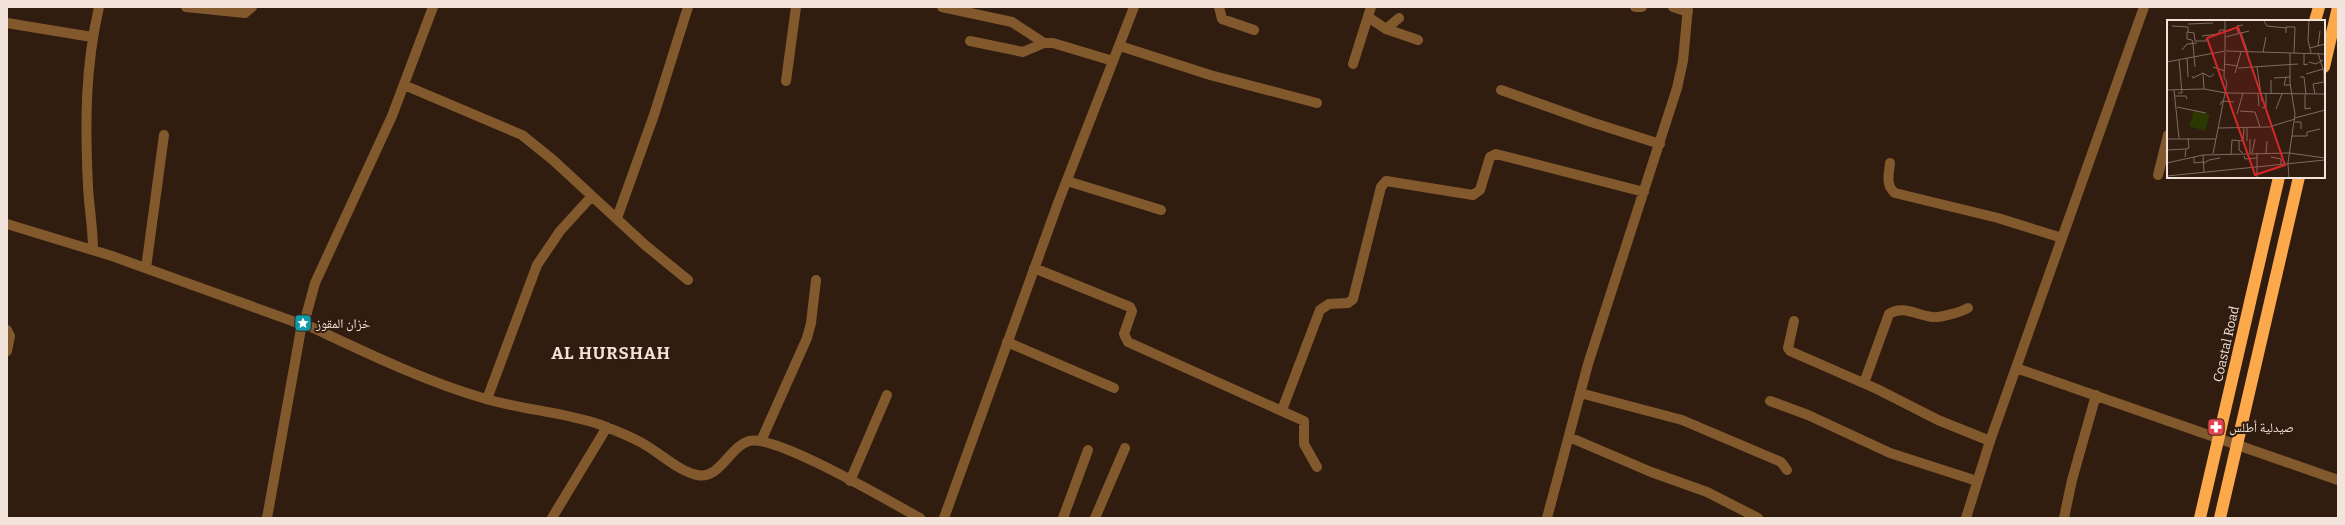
<svg xmlns="http://www.w3.org/2000/svg" width="2345" height="525" viewBox="0 0 2345 525" font-family="Bitter,'Noto Naskh Arabic',serif">
	<rect width="100%" height="100%" fill="#311c10"/>
	<g fill="none" stroke-linecap="round" stroke-linejoin="round">
		<path stroke="#82592c" stroke-width="10" d="M186 7 245 13 252 7
			M942 7 1012 22 1044 43
			M1219 7 1222 19 1254 30
			M1635 7H1642
			M1673 7 1688 12
			M1368 17 1386 29 1399 18
			M7 23 92 37
			M1386 29 1418 40
			M970 41 1023 52 1044 43H1053L1113 61
			M1120 46 1210 75 1317 103
			M1353 64 1371 7
			M786 81 796 7
			M404 85 522 135 553 160 645 245 688 280
			M1501 90 1591 122 1660 144
			M1890 163C1889 174 1885 185 1895 193L1998 218 2062 238
			M2158 175 2168 135
			M1067 181 1161 210
			M617 218 654 115 688 7
			M7 224 112 256 295 322
			M93 250C93 228 89 207 88 186 85 124 85 68 99 7
			M146 268 164 135
			M1034 268 1130 307 1132 311 1124 334 1128 342 1304 421V444L1317 467
			M306 316 315 283 392 116 433 7
			M1794 321 1788 348 1790 351 1877 389 1938 420 1990 441
			M309 326C367 353 424 381 486 399 524 410 564 412 601 425 617 431 633 437 647 446 662 455 679 471 697 475 720 480 729 447 749 441 776 434 890 502 920 518
			M7 330 10 336 7 351
			M1007 342 1114 388
			M2016 368 2338 480
			M1864 383 1889 314C1903 305 1916 315 1932 317 1940 318 1961 312 1968 308
			M1580 393 1682 420 1781 462 1787 470
			M487 399 537 265 560 231 592 196
			M1770 401 1808 415 1890 453 1977 481
			M1282 410 1320 310 1329 304 1348 303 1353 299 1381 187 1386 181 1473 195 1480 190 1490 157 1496 154 1644 192
			M1569 437 1651 472 1707 492 1758 518
			M761 441 807 338 811 323 816 280
			M850 481 887 395
			M267 518 301 329
			M552 518 607 427
			M944 518 1058 203 1134 7
			M1063 518 1088 450
			M1095 518 1125 448
			M1547 518 1588 364 1677 88 1683 61 1688 7
			M1966 518 1990 441 2144 7
			M2064 518 2072 480 2096 395"/>
		<path stroke="#fca94b" stroke-width="12" d="M2315 21 2319 7
			M2324 67 2338 7
			M2200 518 2279 177
			M2220 518 2299 177"/>
	</g>
	<defs>
		<symbol id="sight-square" viewBox="-11 -11 22 22"><rect x="-9" y="-9" width="18" height="18" rx="4" fill="#0f9aa8" stroke="#311c10"/><path d="M0-6L1.8-2.2L6-1.7L2.9 1.2L3.7 5.4L0 3.3L-3.7 5.4L-2.9 1.2L-6-1.7L-1.8-2.2Z" fill="#fff"/></symbol>
		<symbol id="pharmacy-square" viewBox="-11 -11 22 22"><rect x="-9" y="-9" width="18" height="18" rx="4" fill="#e0444e" stroke="#311c10"/><path d="M-2-6h4v4h4v4h-4v4h-4v-4h-4v-4h4Z" fill="#fff"/></symbol>
	</defs>
	<g fill-rule="evenodd">
		<use href="#sight-square" x="293" y="313" width="20" height="20"/>
		<use href="#pharmacy-square" x="2206" y="417" width="20" height="20"/>
	</g>
	<g text-anchor="middle" dominant-baseline="central" stroke-width="4" stroke-linejoin="round" paint-order="stroke">
		<g font-size="13" fill="#f2e3db" stroke="#311c10" text-anchor="start">
			<text x="316" y="323">خزان المقوز</text>
			<text x="2229" y="427">صيدلية أطلس</text>
		</g>
		<g font-size="13" fill="#f2e3db" stroke="#311c10">
			<text transform="translate(2226 344) rotate(-77)">Coastal Road</text>
		</g>
		<g font-size="17" font-weight="bold" letter-spacing="1" fill="#f2e3db" stroke="#311c10">
			<text x="611" y="353">AL HURSHAH</text>
		</g>
	</g>
	<g transform="translate(2167 20)">
		<rect width="158" height="158" fill="#311c10"/>
		<path d="M27 90 43 95 38 111 22 106Z" fill="#2b3800"/>
		<path fill="none" stroke="#7e6c61" stroke-width="1" d="M58 0V31M142 0 141 20 144 33M97 1 100 6 119 8M21 4 46 3M5 6 21 7V12M71 13 70 6 76 5M74 13 81 33M119 13V7H128L127 33M35 16 51 14 53 10H58M58 17 82 11M151 26 153 11M143 28 158 24M15 30 20 24 30 23M59 31 158 34M96 32 99 17M137 34V45L141 44M20 38 21 57M0 42 58 31M142 42 149 44 156 40M57 44 71 46M28 47 26 24 25 20 20 19V12L27 13 28 21H39V19M46 47 58 51M90 47 95 81M71 48 131 44M36 53 37 69M36 53 43 57 47 54M68 53 74 32M139 54 156 49M25 56 26 58 36 53M119 57 117 65H123M133 57H137L139 75M107 58 123 57M104 60V74M0 70 37 69 59 73 158 74M7 70 12 118M11 73H15L12 40M91 74 92 86M148 74 146 64 157 62V52L151 33M138 75V89L144 88M8 76H19L20 79M53 85 55 81 67 82M10 87 39 93M95 88 99 87V74M109 89 115 74M73 91 88 92 93 107M70 94 76 73M128 98 158 90M128 102H134V109M51 108 102 107 128 99M125 116H140V112L153 109M0 119H49M72 121V130L76 133M80 121V108M19 129 22 128 21 118M0 130 19 129 18 137M83 133V119M85 133 88 119M99 133 100 121M46 134 60 63 57 57 58 32M64 134 65 120 76 121 77 108M77 136 78 139 90 138M27 137V143L36 142M104 137 114 139V144M0 143 36 135M37 143 42 140 53 138M121 143 128 94 123 63V33M121 144 122 158M37 152 36 135 122 133 158 138M0 156 158 140M90 158V133"/>
		<path fill="#d62828" fill-opacity="0.15" stroke="#d62828" stroke-width="2" d="M71 7 118 145 88 155 40 18Z"/>
		<rect width="158" height="158" fill="none" stroke="#f2e3db" stroke-width="2"/>
	</g>
	<rect width="2345" height="525" fill="none" stroke="#f2e3db" stroke-width="16"/>
</svg>
